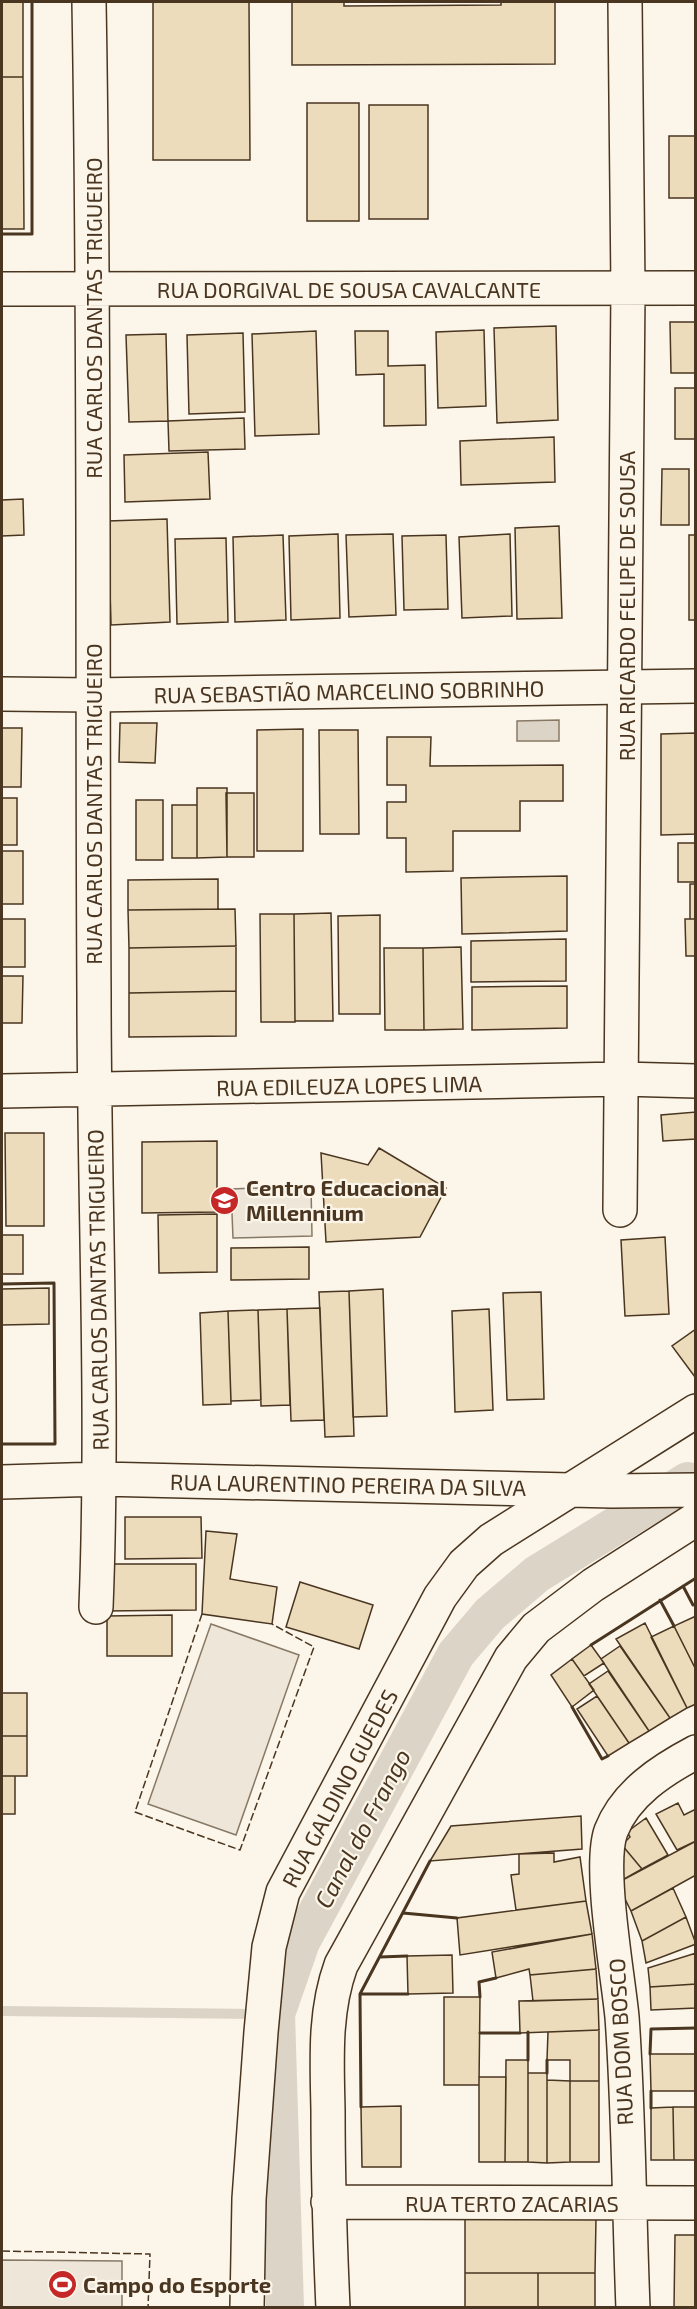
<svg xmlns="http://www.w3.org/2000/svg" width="697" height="2309" viewBox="0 0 697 2309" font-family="'Exo 2',sans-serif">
	<rect width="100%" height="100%" fill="#fbf6e9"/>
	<path fill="#ede6d9" stroke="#887966" stroke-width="1.5" d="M311 1186 312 1236 233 1238 231 1189Z
		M211 1624 299 1655 236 1835 148 1804Z
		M2 2260 122 2261V2307H2Z"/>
	<path fill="#dcd4c6" stroke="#887966" stroke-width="1.5" d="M559 720V741H517V721Z"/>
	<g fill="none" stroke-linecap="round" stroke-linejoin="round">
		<path stroke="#dcd4c6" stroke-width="10" d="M2 2011 259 2014"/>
		<path stroke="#dcd4c6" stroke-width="38" d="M285 2308 276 2014 301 1942 456 1654 490 1614 537 1574 688 1481"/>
	</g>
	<path fill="#ecdcbc" stroke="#4a3520" stroke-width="1.5" d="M2 2H23V77H2Z
		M153 2H249L250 160H153Z
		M292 2H344V6L501 5V2H555V64L292 65Z
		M2 77H23L24 229H2Z
		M307 103H359V221H307Z
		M369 105H428V219H369Z
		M669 136H696V198H669Z
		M670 322H696V373H671Z
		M556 326 558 420 497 423 494 328Z
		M484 330 486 406 438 408 436 332Z
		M316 331 319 434 255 436 252 334Z
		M355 331H388V366L425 365 426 425 384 426V374L356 375Z
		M243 333 245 412 189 414 187 335Z
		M166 334 168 421 129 422 126 335Z
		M675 388H696V439H675Z
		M244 418 245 449 169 451 168 421Z
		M554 437 555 482 461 485 460 441Z
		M208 452 210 499 125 502 124 455Z
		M662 469H689V525H661Z
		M23 499 24 535 2 536V500Z
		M167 519 170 622 111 625 108 521Z
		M559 526 562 618 517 619 515 528Z
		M338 534 340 618 291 620 289 536Z
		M393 534 396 615 349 617 346 535Z
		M510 534 512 616 462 618 459 537Z
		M283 535 286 620 235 622 233 537Z
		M446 535 448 609 404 610 402 536Z
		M689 535H696V620H689Z
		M226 538 228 622 177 624 175 539Z
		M120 723H157L155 763 119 762Z
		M2 728H22L21 787H2Z
		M303 729V851H257V730Z
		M319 730H358L359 834H320Z
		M696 733V834L661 835V734Z
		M387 737H431L430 766 563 765V801H520V831H453V871L406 872V838H387V802H406V785H387Z
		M197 788H227V857L197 858Z
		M226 793H254V857H227Z
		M2 798H17V845H2Z
		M136 800H163V860H136Z
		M172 805H197V858H172Z
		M678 843H696V882H678Z
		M2 851H23V904H2Z
		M567 876V931L462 934 461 878Z
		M218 879V909L128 910V880Z
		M690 884H696V919H690Z
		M235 909 236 946 129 948 128 910Z
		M331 913 333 1021H295L294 914Z
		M260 914H294L295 1022H261Z
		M380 915V1014H339L338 916Z
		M2 919H25V967H2Z
		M685 919H696V956H686Z
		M566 939V981L471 982V941Z
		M236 946V991L129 993V948Z
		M461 947 463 1029 424 1030 423 948Z
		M384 948H423L424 1030H385Z
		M2 976H23L22 1023H2Z
		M567 986V1028L472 1030V987Z
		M236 991V1036L129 1037V993Z
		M696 1112V1139L663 1141 661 1115Z
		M5 1133H44V1226H6Z
		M217 1141V1212L142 1213V1142Z
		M379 1148 446 1188 420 1237 326 1242 321 1153 368 1165Z
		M217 1214V1272L159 1273 158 1215Z
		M2 1235H23V1274H2Z
		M665 1237 669 1314 625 1316 621 1240Z
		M309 1247V1279L231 1280V1248Z
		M49 1288V1324L2 1325V1289Z
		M383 1289 387 1416 353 1417 349 1291Z
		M349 1291 354 1436 325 1437 319 1292Z
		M541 1292 544 1399 507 1400 503 1293Z
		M320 1308 324 1420 291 1421 287 1309Z
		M287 1309 290 1405 261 1406 258 1310Z
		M489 1309 493 1410 455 1412 452 1311Z
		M258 1310 261 1400 231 1401 228 1311Z
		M228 1311 231 1404 203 1405 200 1313Z
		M696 1329V1377H695L672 1346Z
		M125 1517H201L202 1558 125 1559Z
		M206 1531 237 1534 230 1579 277 1587 272 1624 202 1614Z
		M105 1564H196V1610L105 1611Z
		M300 1582 373 1605 359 1649 286 1627Z
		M172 1615V1656H107V1616Z
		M696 1616V1670L674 1626Z
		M645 1623 687 1708 670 1718 616 1639Z
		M674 1626 696 1670V1704L687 1708 651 1637Z
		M591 1645 604 1663 584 1676 572 1659Z
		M620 1646 670 1718 649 1731 601 1659Z
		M572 1659 594 1690 572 1707 551 1675Z
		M608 1671 649 1731 629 1743 589 1684Z
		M2 1693H27V1736H2Z
		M597 1696 629 1743 608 1756 577 1709Z
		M2 1736H27V1776H2Z
		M2 1776H15V1814H2Z
		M678 1803 684 1815 696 1809V1841L677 1850 656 1814Z
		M581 1816 582 1849 430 1861 451 1826Z
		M646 1818 668 1855 642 1869 622 1845 630 1837 627 1832Z
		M696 1841V1875L631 1911 617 1883Z
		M622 1845 642 1869 617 1883Z
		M554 1853V1862L580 1857 586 1901 516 1910 511 1875 519 1874V1854Z
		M673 1888 686 1917 642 1941 631 1911Z
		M586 1901 592 1934 460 1955 457 1918Z
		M686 1917 696 1944 646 1963 642 1941Z
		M592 1934 596 1969 530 1975 529 1969 496 1978 492 1952Z
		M696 1953V1984L650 1987 648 1968Z
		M452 1955 453 1993 408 1994 407 1956Z
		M596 1969 598 1999 533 2001 530 1975Z
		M696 1984V2008L651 2010 650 1987Z
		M444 1997H480L479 2085H444Z
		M598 1999 599 2030 520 2033 519 2001Z
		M599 2030V2081H570V2060H547L548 2032Z
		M650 2054H696V2091H651Z
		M506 2060H528V2162H505Z
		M528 2073H547V2163L528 2162Z
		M479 2077H506L505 2162H479Z
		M547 2080 570 2081V2162L547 2163Z
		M570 2081H599V2162H570Z
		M401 2106V2167H362L361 2107Z
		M673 2107 674 2160H651V2108Z
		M673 2107H696V2160H674Z
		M465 2218 596 2219 595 2273H465Z
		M675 2235H696V2308H674Z
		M465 2273H538V2308H465Z
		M538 2273H595V2308H538Z"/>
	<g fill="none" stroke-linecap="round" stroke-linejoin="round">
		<defs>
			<path id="street" d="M89 2C95 332 92 663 94 994 94 1198 104 1403 96 1607
				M2 289 696 288
				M2 1091 622 1079 696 1081
				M620 1210 628 289 625 2
				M2 1482 101 1479 612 1491 696 1490
				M328 2202 696 2203
				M247 2308 249 2199 261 2032 269 1947 283 1892 440 1597 464 1564 491 1540 696 1411
				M333 2308C330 2242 328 2176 328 2110 327 2060 324 2012 341 1965L511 1658 536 1628 593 1585 696 1519
				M633 2308C629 2211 629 2113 622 2017 618 1975 598 1866 611 1831 626 1793 662 1770 696 1752"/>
			<path id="secondary" d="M2 694 92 695 696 686"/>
		</defs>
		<use href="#street" stroke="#4a3520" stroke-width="36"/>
		<use href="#secondary" stroke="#4a3520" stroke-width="36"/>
		<use href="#street" stroke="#fbf6e9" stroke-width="33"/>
		<use href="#secondary" stroke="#fbf6e9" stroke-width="33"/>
		<path stroke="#4a3520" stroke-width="1.5" stroke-dasharray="8 3" stroke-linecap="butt" d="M202 1614 135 1812 240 1850 314 1647 272 1624
			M2 2251 150 2254 148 2308"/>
		<path stroke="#4a3520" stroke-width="3" d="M2 234H32V2
			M2 1284 54 1283 55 1444H2
			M683 1586 693 1605
			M660 1600 674 1626
			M591 1645 696 1578
			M572 1707 602 1759 608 1756
			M403 1913 457 1918
			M380 1957 407 1956
			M360 1994 430 1861
			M480 1997 479 1982 496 1978
			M528 2032V2060
			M480 2033H520
			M650 2054 651 2029 696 2028
			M547 2060V2073
			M361 2107 360 1994H408
			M651 2108V2091"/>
	</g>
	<defs>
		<symbol id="school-disc" viewBox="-11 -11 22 22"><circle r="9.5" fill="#c62828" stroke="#fbf6e9"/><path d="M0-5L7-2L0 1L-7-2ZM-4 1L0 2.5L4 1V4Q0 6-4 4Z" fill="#fff"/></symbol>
		<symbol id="stadium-disc" viewBox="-11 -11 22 22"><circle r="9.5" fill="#c62828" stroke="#fbf6e9"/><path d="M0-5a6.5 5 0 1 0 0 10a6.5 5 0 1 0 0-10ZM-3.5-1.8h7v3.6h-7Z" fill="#fff"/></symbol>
	</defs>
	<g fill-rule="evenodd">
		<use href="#school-disc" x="208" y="1184" width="33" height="33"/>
		<use href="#stadium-disc" x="46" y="2268" width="33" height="33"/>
	</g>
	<g text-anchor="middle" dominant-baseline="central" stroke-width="4.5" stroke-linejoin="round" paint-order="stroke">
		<g font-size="22" fill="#4a3520" stroke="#fbf6e9">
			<text x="349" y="289">RUA DORGIVAL DE SOUSA CAVALCANTE</text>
			<text transform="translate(93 318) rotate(-90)">RUA CARLOS DANTAS TRIGUEIRO</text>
			<text transform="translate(626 606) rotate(-90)">RUA RICARDO FELIPE DE SOUSA</text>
			<text transform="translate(349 691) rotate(-1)">RUA SEBASTIÃO MARCELINO SOBRINHO</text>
			<text transform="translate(93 804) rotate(-90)">RUA CARLOS DANTAS TRIGUEIRO</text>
			<text transform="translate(349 1085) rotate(-1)">RUA EDILEUZA LOPES LIMA</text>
			<text transform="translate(97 1290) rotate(-91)">RUA CARLOS DANTAS TRIGUEIRO</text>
			<text transform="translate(348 1484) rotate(1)">RUA LAURENTINO PEREIRA DA SILVA</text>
			<text transform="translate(339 1788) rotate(-62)">RUA GALDINO GUEDES</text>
			<text transform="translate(620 2042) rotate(-93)">RUA DOM BOSCO</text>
			<text x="512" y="2203">RUA TERTO ZACARIAS</text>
		</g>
		<g font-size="22" font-weight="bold" fill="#4a3520" stroke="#fbf6e9" text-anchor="start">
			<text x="246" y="1187">Centro Educacional<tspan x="246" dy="25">Millennium</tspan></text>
			<text x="83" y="2284">Campo do Esporte</text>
		</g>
		<g font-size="24" font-style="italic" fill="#4a3520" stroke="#fbf6e9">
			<text transform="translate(362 1828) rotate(-62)">Canal do Frango</text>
		</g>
	</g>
	<rect width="697" height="2309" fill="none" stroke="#4a3520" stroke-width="6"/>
</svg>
